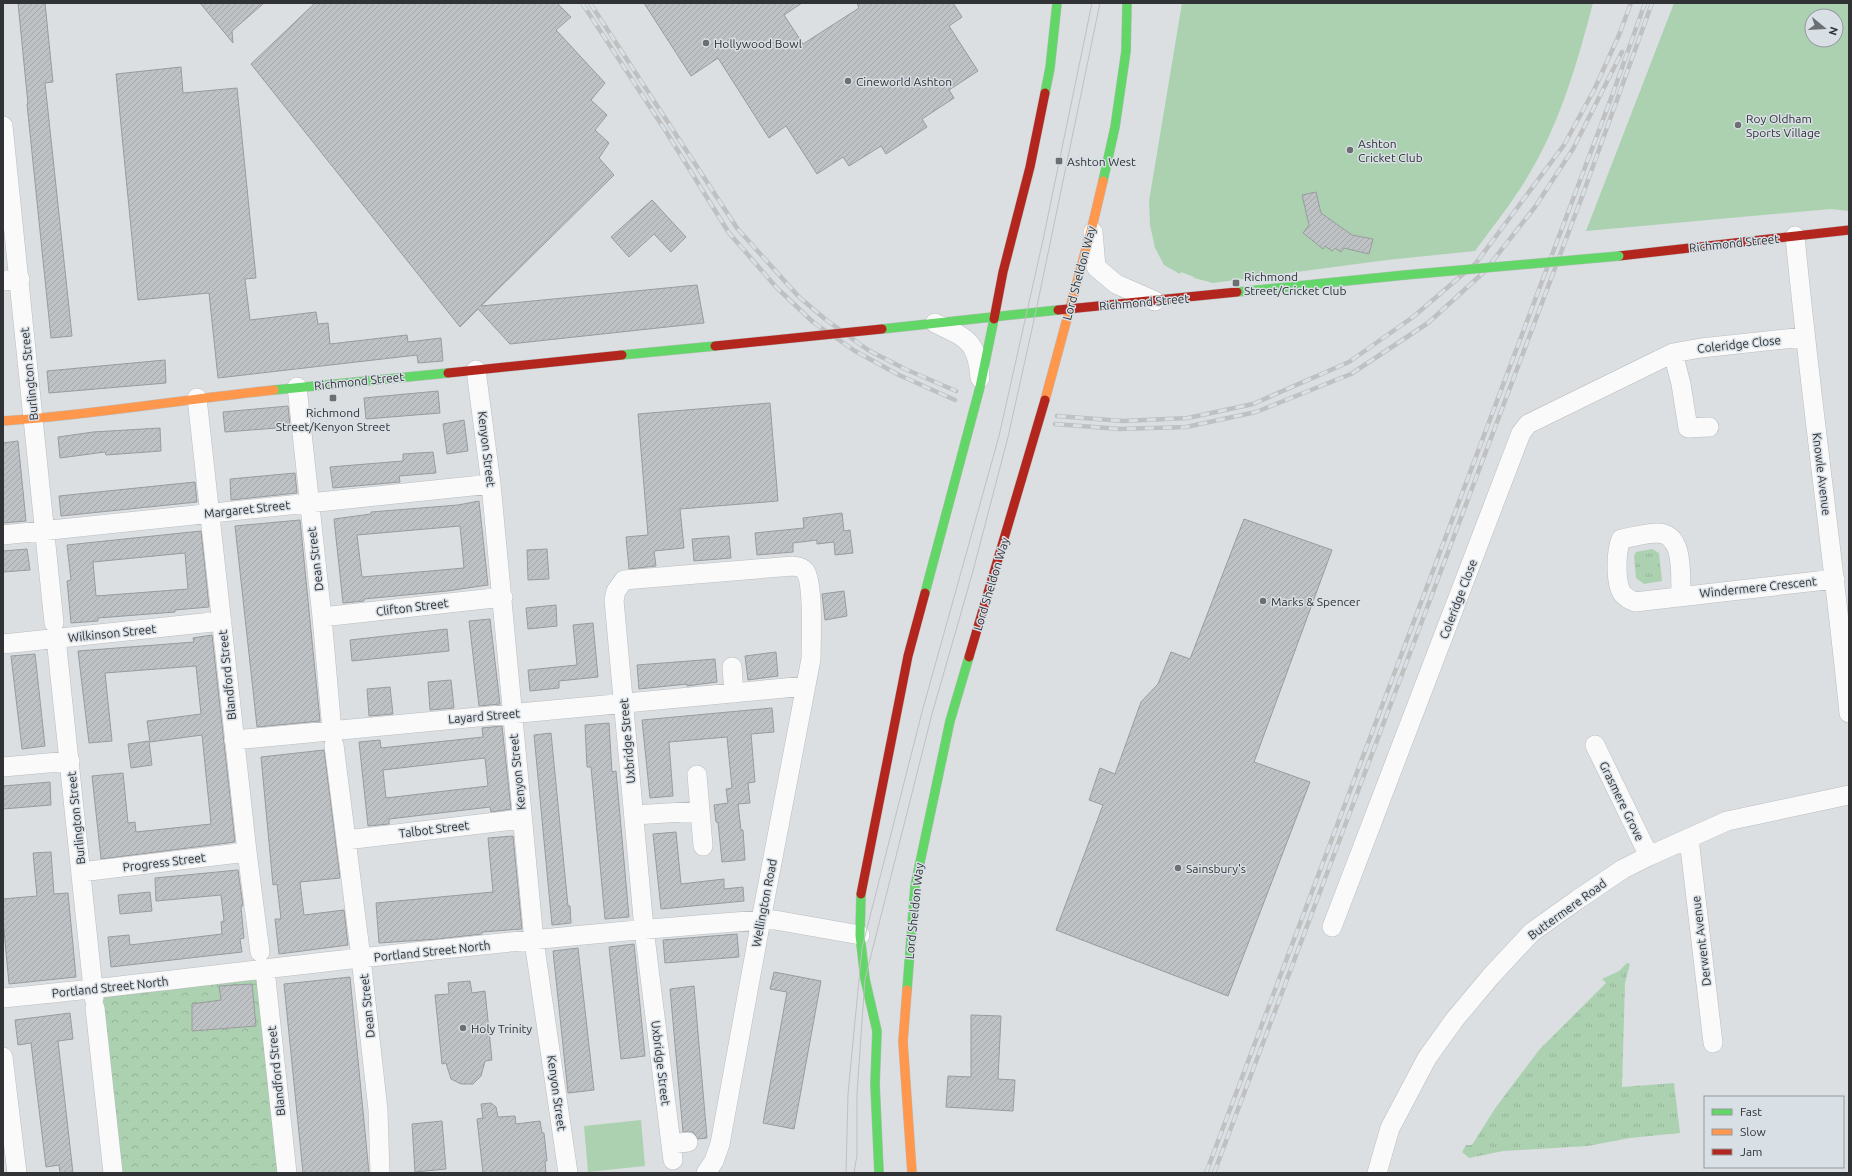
<svg xmlns="http://www.w3.org/2000/svg" width="1852" height="1176" viewBox="0 0 1852 1176" font-family="Ubuntu,sans-serif">
	<defs>
		<pattern id="grass-tufts" width="24" height="20" patternUnits="userSpaceOnUse"><rect width="24" height="20" fill="#acd1b0"/><path d="M3 7l-1-3M5 7V3M7 7l1-3M15 17l-1-3M17 17v-4M19 17l1-3" fill="none" stroke="#94b498"/></pattern>
		<pattern id="park-crowns" width="20" height="18" patternUnits="userSpaceOnUse"><rect width="20" height="18" fill="#acd1b0"/><path d="M2 6a3 3 0 1 1 6 0M12 15a3 3 0 1 1 6 0" fill="none" stroke="#94b498"/></pattern>
		<pattern id="building-hatch" width="6" height="6" patternUnits="userSpaceOnUse"><rect width="6" height="6" fill="#bfc2c4"/><path d="M-1 1l2-2M0 6l6-6M5 7l2-2" fill="none" stroke="#a4a7a9"/></pattern>
	</defs>
	<rect width="100%" height="100%" fill="#dbdfe2"/>
	<path fill="url(#grass-tufts)" d="M1652 549 1659 553 1662 581 1644 584 1636 578 1634 556 1636 552Z
		M1627 963 1630 964 1625 983 1622 1087 1674 1083 1680 1133 1630 1138 1588 1146 1503 1151 1469 1158 1462 1152 1466 1145H1472L1496 1107 1539 1050 1606 983 1602 979 1619 971Z"/>
	<path fill="url(#park-crowns)" d="M261 974 281 1173H118L98 989Z"/>
	<path fill="#acd1b0" fill-rule="evenodd" d="M1182 3H1593C1578 60 1561 120 1531 171 1515 199 1494 225 1475 251L1387 260 1213 283 1194 278V277L1181 272 1180 274 1164 265 1155 248 1150 225 1149 201Z
		M1674 3H1849V211L1831 209 1586 231ZM1812 16H1836V40H1812Z
		M641 1120 645 1166 588 1172 584 1126Z
		M261 1165 262 1173H196Z"/>
	<path fill="url(#building-hatch)" stroke="#999c9e" fill-rule="evenodd" d="M18 3H45L53 82 45 83 72 336 51 338 27 104H28Z
		M200 3H264L232 31 233 43Z
		M315 3H557L571 17 556 30 605 83 591 100 607 115 595 130 609 143 599 158 614 175 481 306 697 285 704 323 510 344 478 309 460 327 251 64Z
		M644 3H802L784 15 803 44 859 8 857 3H953L962 17 949 26 978 71 949 90 954 98 922 119 927 127 886 154 881 146 849 166 843 157 817 174 786 126 769 138 718 58 691 76Z
		M181 67 183 93 237 88 256 278 245 279 250 320 316 312 318 324 328 323 330 344 407 335 408 342 441 338 443 361 418 363 417 355 218 378 209 293 138 300 116 74Z
		M1316 192 1321 213 1352 235 1373 239 1369 254 1344 248 1341 252 1335 248 1332 251 1325 246 1323 249 1303 233 1309 225 1302 195Z
		M652 200 686 237 671 252 654 234 629 257 611 237Z
		M165 360 166 383 49 393 47 371Z
		M438 391 440 413 366 419 364 398Z
		M770 403 778 501 680 509 684 548 654 551 656 566 629 569 626 537 648 535 638 414Z
		M288 406 290 427 225 432 223 412Z
		M464 420 468 451 447 454 443 424Z
		M160 428 161 451 106 455 105 452 60 458 58 437 93 432Z
		M18 441 26 521 3 523V443Z
		M433 452 436 473 399 476 400 482 333 488 330 467 403 461V454Z
		M295 473 297 493 231 500 230 479Z
		M195 482 197 502 61 516 59 496Z
		M479 501 488 585 447 591 364 599V601L343 603 334 519 371 514V512L458 505ZM460 526 464 568 362 577 357 535Z
		M842 513 844 531 850 530 853 553 835 555 834 542 817 544V540L793 543V552L757 555 755 533 804 528 803 518Z
		M1244 519 1332 550 1254 762 1310 782 1228 996 1056 930 1103 805 1089 800 1100 768 1115 774 1141 702 1158 684 1171 652 1190 659Z
		M300 520 320 721 257 727 235 526Z
		M201 531 209 607 175 610V612L98 618V621L71 623 67 581 71 580 67 545ZM185 553 188 589 96 596 93 562Z
		M729 536 731 558 694 561 692 539Z
		M27 549 30 570 3 572V551Z
		M547 549 549 579 528 580 527 550Z
		M844 591 847 616 825 620 822 594Z
		M556 605 557 626 528 629 526 608Z
		M490 619 500 704 479 706 469 621Z
		M593 623 598 677 559 681V688L530 691 528 670 577 665 573 625Z
		M447 629 449 651 352 661 350 640Z
		M212 635 235 842 101 859 92 776 123 773 128 823 135 822 136 832 211 824 202 735 150 742 147 721 201 714 196 666 105 673 112 741 89 743 78 651 194 642 193 638Z
		M776 652 778 676 748 680 745 656Z
		M35 654 45 746 22 749 11 656Z
		M715 659 717 682 687 686V684L639 689 637 665Z
		M451 680 454 708 430 710 428 682Z
		M390 687 393 714 369 716 367 689Z
		M772 708 774 732 751 734 755 782 748 783 750 803 738 804 741 830H743L745 860 722 862 718 822H716L714 805 728 803 726 789 732 788 727 737 669 742 673 796 650 798 642 720Z
		M609 723 612 772 616 771 629 917 605 919 591 767H587L585 725Z
		M502 726 511 809 491 812 490 807 389 819V824L368 826 359 742 380 740 381 748 483 737 482 728ZM485 758 488 786 386 798 383 770Z
		M551 733 568 906H570L571 923 552 925 534 735Z
		M149 741 152 765 131 768 128 744Z
		M324 750 340 878 300 882 304 915 344 910 348 945 279 954 275 919H281L277 884 273 885 261 757Z
		M50 782 51 805 3 809V786Z
		M676 832 681 884 724 879V889L743 887 744 901 661 909 653 834Z
		M513 836 522 929 482 932V934L438 939 379 943 376 903 493 892 488 838Z
		M51 852 54 894 68 893 76 977 9 984 3 920V899L37 896 33 853Z
		M238 870 243 906 241 907 244 938 240 939 242 952 111 967 108 937 129 935 130 945 222 934 221 922 224 921 221 895 156 901 155 878Z
		M150 892 152 911 120 914 118 895Z
		M737 934 739 957 665 963 663 940Z
		M634 944 645 1056 621 1059 609 947Z
		M578 948 594 1090 568 1093 553 951Z
		M774 972 821 981 794 1129 763 1123 787 992 770 989Z
		M350 977 369 1173H303L284 984Z
		M470 981 472 993 485 991 492 1060 485 1061 481 1076 473 1084H461L451 1079 446 1063 442 1064 435 995 449 994 448 983Z
		M252 984 256 1026 192 1031V1004L221 1000 219 986Z
		M694 986 707 1138 698 1139 693 1132H683L670 989Z
		M70 1013 73 1039 58 1041 73 1173H60L59 1165 46 1167 31 1043 18 1045 15 1020Z
		M971 1015 1001 1016 998 1079 1015 1080 1013 1111 946 1107 948 1076 971 1077Z
		M491 1103 496 1107 498 1117 515 1116 516 1124 540 1121 542 1133H544L547 1161H545L546 1173H483L477 1119 483 1118 481 1104Z
		M442 1121 446 1169 415 1172 412 1124Z"/>
	<g fill="none" stroke-linecap="round" stroke-linejoin="round">
		<defs>
			<path id="street" d="M3 126 54 623
				M1093 232 1096 267 1116 284 1155 301
				M1795 236C1810 395 1833 553 1849 713
				M3 281 20 279
				M935 323C966 338 977 340 980 378
				M1673 353 1681 384 1688 428 1709 427
				M476 370 491 484 534 941 568 1173
				M297 387 322 617 332 731
				M197 398 247 852 260 952
				M3 535 491 484
				M1681 595C1680 576 1685 534 1658 533 1646 533 1633 537 1621 539 1616 552 1615 581 1622 593 1625 597 1630 600 1635 602L1835 579
				M322 617 503 597
				M56 638 94 998
				M3 644 222 621
				M732 667 734 693
				M234 740 806 686
				M334 745 361 958 378 1110 380 1173
				M1595 745 1649 856
				M3 767 70 761
				M697 775 703 846
				M634 815 700 811
				M1689 839 1713 1043
				M346 840 522 819
				M81 872 247 852
				M1332 927 1521 433 1528 424 1673 353 1701 348 1804 337
				M265 970 287 1173
				M3 998C122 987 241 971 361 958 494 943 627 930 761 920H775L860 935
				M95 1008 113 1173
				M3 1057 17 1173
				M671 1144 688 1142
				M673 1160 644 929 614 600 616 591 624 580 793 566C798 567 802 567 805 571 814 583 811 642 811 659L761 920 720 1144 714 1161 706 1173
				M1377 1173 1390 1128 1427 1058 1455 1019 1491 976 1532 932 1577 900 1623 869 1649 856 1727 821 1849 795"/>
			<path id="fast" d="M1045 93 1050 68 1057 3
				M1103 181 1115 127 1126 51 1127 3
				M1237 292 1405 275
				M882 329 1058 310
				M622 355 715 346
				M274 390 448 373
				M925 593 980 387 994 319
				M861 894 860 935 865 979 877 1031 875 1084 879 1173
				M907 990 915 886 950 721 969 657"/>
			<path id="slow" d="M1045 400 1093 223 1103 181
				M3 421C94 415 184 399 274 390
				M907 990 903 1042 912 1173"/>
			<path id="jam" d="M1619 256 1849 230
				M1058 310 1237 292
				M994 319 1003 272 1030 167 1045 93
				M448 373 622 355
				M969 657 1045 400
				M861 894 908 656 925 593"/>
		</defs>
		<use href="#street" stroke="#babdbf" stroke-width="20"/>
		<use href="#fast" stroke="#babdbf" stroke-width="10"/>
		<use href="#slow" stroke="#babdbf" stroke-width="10"/>
		<use href="#jam" stroke="#babdbf" stroke-width="10"/>
		<use href="#street" stroke="#fafafb" stroke-width="19"/>
		<use href="#fast" stroke="#63d668" stroke-width="9"/>
		<use href="#slow" stroke="#ff974d" stroke-width="9"/>
		<use href="#jam" stroke="#b3261e" stroke-width="9"/>
		<path stroke="#bfc0c1" stroke-width="1" d="M846 1173 848 1094 862 948 922 712 999 436 1043 240 1092 3
			M854 1173 857 1155V1093L865 979 932 714 973 571 1008 437 1036 311 1100 3"/>
		<defs>
			<path id="rail" d="M582 3 665 130 729 233 777 288 813 322 855 351 899 375 955 400
				M590 3 737 228 799 297 825 319 868 350 905 369 956 391
				M1057 416 1123 421 1188 418 1253 404 1349 362 1413 317 1476 263 1564 145 1594 90 1619 35 1631 3
				M1055 424 1119 429 1186 427 1256 412 1351 374 1428 323 1484 272 1535 207 1573 149 1622 52
				M1206 1173 1613 93 1645 3
				M1214 1173 1583 194 1652 3"/>
		</defs>
		<use href="#rail" stroke="#bfc0c1" stroke-width="4.5"/>
		<use href="#rail" stroke="#d8dfe5" stroke-width="3" stroke-dasharray="9" stroke-linecap="butt"/>
		<defs>
			<path id="fast-bridge" d="M1405 275 1619 256"/>
			<path id="jam-bridge" d="M715 346 882 329"/>
		</defs>
		<use href="#fast-bridge" stroke="#babdbf" stroke-width="10" stroke-linecap="butt"/>
		<use href="#jam-bridge" stroke="#babdbf" stroke-width="10" stroke-linecap="butt"/>
		<use href="#fast-bridge" stroke="#63d668" stroke-width="9"/>
		<use href="#jam-bridge" stroke="#b3261e" stroke-width="9"/>
	</g>
	<g fill="#6c6f72" stroke="#d8dfe5" stroke-width="1.5">
		<circle cx="706" cy="43" r="4"/>
		<circle cx="848" cy="81" r="4"/>
		<circle cx="1738" cy="125" r="4"/>
		<circle cx="1350" cy="150" r="4"/>
		<rect x="1055" y="157" width="8" height="8" rx="2"/>
		<rect x="1232" y="279" width="8" height="8" rx="2"/>
		<rect x="329" y="394" width="8" height="8" rx="2"/>
		<circle cx="1263" cy="601" r="4"/>
		<circle cx="1178" cy="868" r="4"/>
		<circle cx="463" cy="1028" r="4"/>
	</g>
	<g text-anchor="middle" dominant-baseline="central" stroke-width="3" stroke-linejoin="round" paint-order="stroke">
		<g font-size="12" fill="#303235" stroke="#d8dfe5" text-anchor="start">
			<text x="714" y="43">Hollywood Bowl</text>
			<text x="856" y="81">Cineworld Ashton</text>
			<text x="1746" y="118">Roy Oldham<tspan x="1746" dy="14">Sports Village</tspan></text>
			<text x="1358" y="143">Ashton<tspan x="1358" dy="14">Cricket Club</tspan></text>
			<text x="1067" y="161">Ashton West</text>
			<text x="1244" y="276">Richmond<tspan x="1244" dy="14">Street/Cricket Club</tspan></text>
			<text x="333" y="412" text-anchor="middle">Richmond<tspan x="333" dy="14">Street/Kenyon Street</tspan></text>
			<text x="1271" y="601">Marks &amp; Spencer</text>
			<text x="1186" y="868">Sainsbury's</text>
			<text x="471" y="1028">Holy Trinity</text>
		</g>
		<g font-size="12" fill="#303235" stroke="#d8dfe5">
			<text transform="translate(1734 243) rotate(-6)">Richmond Street</text>
			<text transform="translate(1079 273) rotate(-75)">Lord Sheldon Way</text>
			<text transform="translate(1144 302) rotate(-5)">Richmond Street</text>
			<text transform="translate(1739 344) rotate(-6)">Coleridge Close</text>
			<text transform="translate(29 374) rotate(-96)">Burlington Street</text>
			<text transform="translate(359 381) rotate(-6)">Richmond Street</text>
			<text transform="translate(487 449) rotate(83)">Kenyon Street</text>
			<text transform="translate(1822 474) rotate(83)">Knowle Avenue</text>
			<text transform="translate(247 509) rotate(-6)">Margaret Street</text>
			<text transform="translate(315 559) rotate(-97)">Dean Street</text>
			<text transform="translate(991 584) rotate(-73)">Lord Sheldon Way</text>
			<text transform="translate(1758 587) rotate(-6)">Windermere Crescent</text>
			<text transform="translate(1458 599) rotate(-69)">Coleridge Close</text>
			<text transform="translate(412 607) rotate(-7)">Clifton Street</text>
			<text transform="translate(112 633) rotate(-6)">Wilkinson Street</text>
			<text transform="translate(227 675) rotate(-96)">Blandford Street</text>
			<text transform="translate(484 716) rotate(-5)">Layard Street</text>
			<text transform="translate(627 741) rotate(-95)">Uxbridge Street</text>
			<text transform="translate(517 772) rotate(-96)">Kenyon Street</text>
			<text transform="translate(1622 801) rotate(64)">Grasmere Grove</text>
			<text transform="translate(76 818) rotate(-96)">Burlington Street</text>
			<text transform="translate(434 829) rotate(-7)">Talbot Street</text>
			<text transform="translate(164 862) rotate(-7)">Progress Street</text>
			<text transform="translate(764 903) rotate(-79)">Wellington Road</text>
			<text transform="translate(1567 909) rotate(-36)">Buttermere Road</text>
			<text transform="translate(914 911) rotate(-84)">Lord Sheldon Way</text>
			<text transform="translate(1701 941) rotate(-97)">Derwent Avenue</text>
			<text transform="translate(432 951) rotate(-6)">Portland Street North</text>
			<text transform="translate(110 987) rotate(-6)">Portland Street North</text>
			<text transform="translate(367 1006) rotate(-96)">Dean Street</text>
			<text transform="translate(661 1063) rotate(83)">Uxbridge Street</text>
			<text transform="translate(276 1071) rotate(-96)">Blandford Street</text>
			<text transform="translate(557 1093) rotate(82)">Kenyon Street</text>
		</g>
	</g>
	<rect width="1852" height="1176" fill="none" stroke="#303235" stroke-width="8"/>
	<rect x="1704" y="1096" width="140" height="72" fill="#d8dfe5" stroke="#959a9f"/>
	<rect x="1712" y="1109" width="20" height="6" fill="#63d668" stroke="#959a9f"/>
	<text x="1740" y="1116" font-size="12" fill="#303235">Fast</text>
	<rect x="1712" y="1129" width="20" height="6" fill="#ff974d" stroke="#959a9f"/>
	<text x="1740" y="1136" font-size="12" fill="#303235">Slow</text>
	<rect x="1712" y="1149" width="20" height="6" fill="#b3261e" stroke="#959a9f"/>
	<text x="1740" y="1156" font-size="12" fill="#303235">Jam</text>
	<g transform="translate(1824 28) rotate(108)"><circle r="19" fill="#d8dfe5" stroke="#959a9f"/>
	<path d="M0-3L7 15L0 10L-7 15Z" fill="#6c6f72"/>
	<text y="-6" font-size="11" font-weight="bold" text-anchor="middle" fill="#303235">N</text>
	</g>
</svg>
